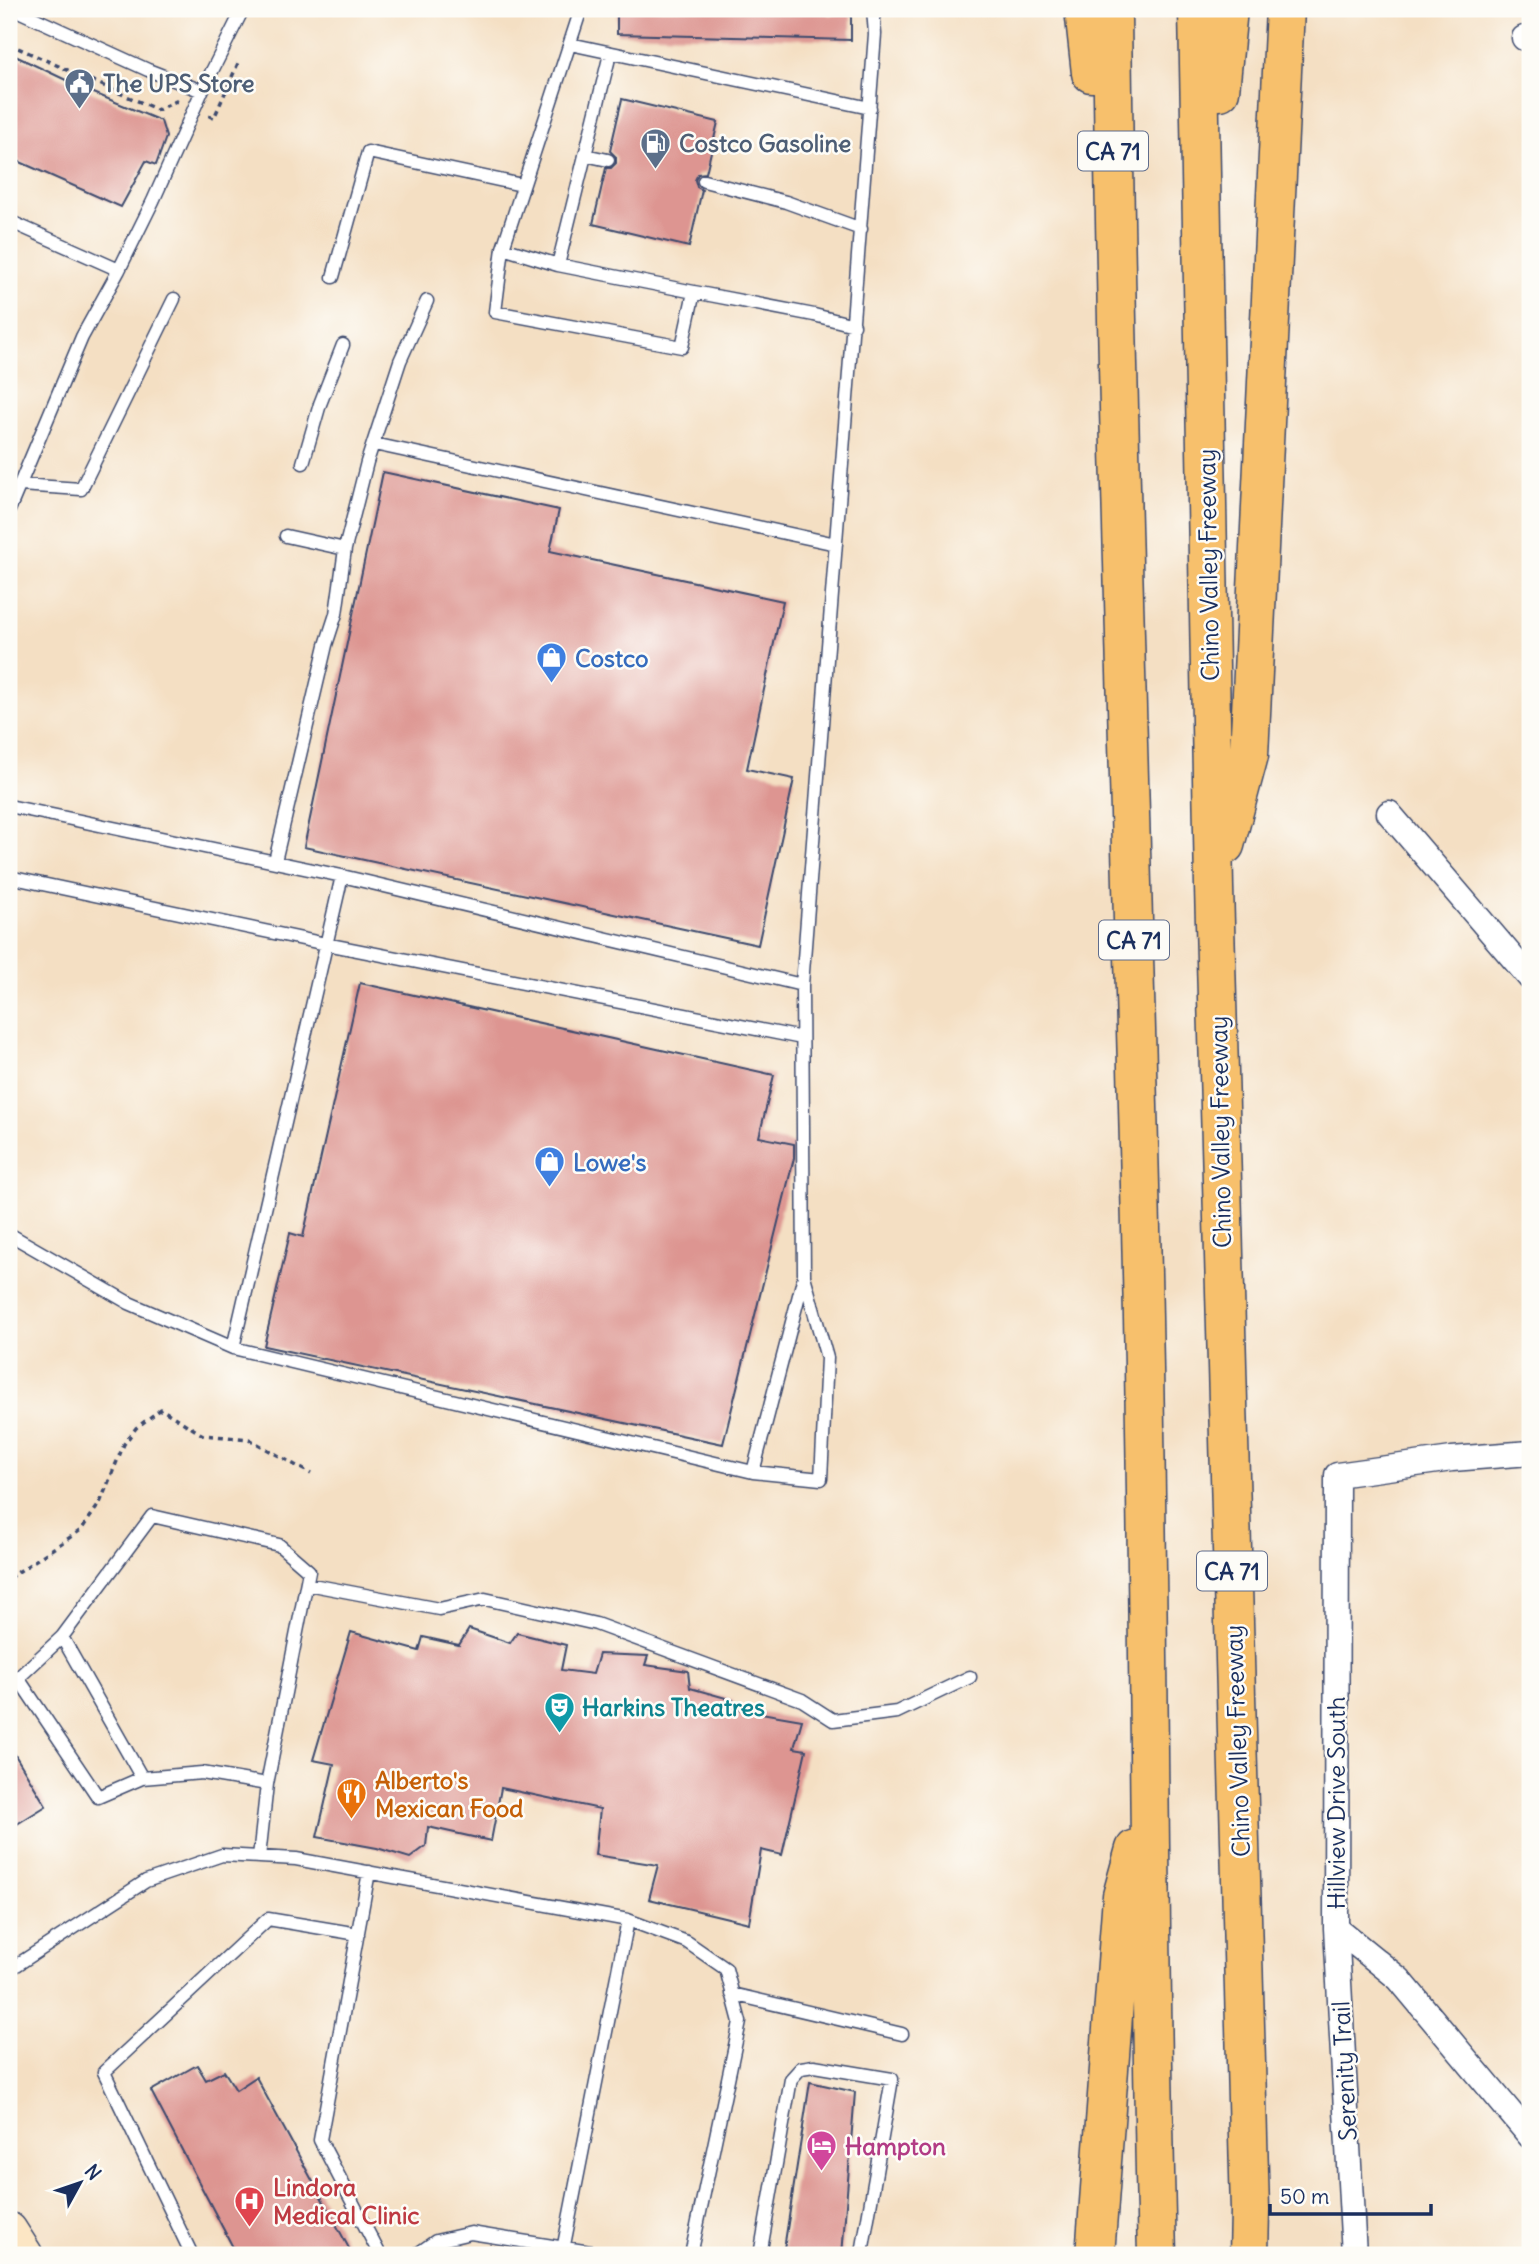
<svg xmlns="http://www.w3.org/2000/svg" width="1539" height="2264" viewBox="0 0 1539 2264" font-family="Delius,sans-serif">
	<rect width="100%" height="100%" fill="#fdfcf7"/>
	<filter id="ink" filterUnits="userSpaceOnUse"><feTurbulence type="fractalNoise" baseFrequency=".0143" numOctaves="2"/><feDisplacementMap in="SourceGraphic" scale="14" xChannelSelector="R" yChannelSelector="G"/><feConvolveMatrix kernelMatrix="1 2 1 2 8 2 1 2 1" color-interpolation-filters="sRGB"/></filter>
	<filter id="wash" filterUnits="userSpaceOnUse"><feTurbulence type="fractalNoise" baseFrequency=".00686" numOctaves="4" result="noise"/><feDisplacementMap in="SourceGraphic" scale="28" xChannelSelector="R" yChannelSelector="G"/><feGaussianBlur stdDeviation="1.57" result="paint"/><feColorMatrix in="noise" values="0 0 0 0 0 0 0 0 0 0 0 0 0 0 0 0 0 1.4 0 .05"/><feComposite in="paint" operator="in"/></filter>
	<g filter="url(#wash)">
		<rect width="100%" height="100%" fill="#f4dfc3"/>
		<g id="blocks">
			<path fill="#dd9591" d="M617 9H828V15L851 13V40L617 34Z
				M9 53 89 91 161 121 166 137 156 165 146 161 121 207 9 157Z
				M622 99 718 122 706 173 698 174 695 180 697 187 702 190 689 247 593 224 606 168H611L616 163V157L610 151Z
				M383 472 559 510 550 551 783 601 747 769 794 779 758 945 304 847Z
				M360 983 774 1075 759 1137 794 1144V1158L723 1444 264 1346 290 1233 303 1237Z
				M469 1629 510 1643 517 1633 566 1645 561 1670 593 1674 599 1654 648 1656 645 1665 688 1671 690 1688 733 1700V1708L802 1720 794 1748 806 1750 782 1855 761 1850 749 1923 649 1899 658 1865 595 1855 600 1809 501 1788 491 1841 428 1827 426 1846 410 1858 377 1848 317 1837 334 1764 313 1760 351 1632 419 1651 423 1637 459 1645Z
				M9 1745 46 1806 9 1829Z
				M197 2065 206 2080 224 2071 236 2090 256 2077 350 2250 341 2255H237L151 2091Z
				M810 2082 855 2092 842 2255H783Z"/>
		</g>
	</g>
	<g filter="url(#ink)">
		<use href="#blocks" fill-opacity="0" stroke="#3c496d" stroke-width="2"/>
		<g fill="none" stroke-linecap="round" stroke-linejoin="round">
			<defs>
				<path id="lane" d="M14 9 148 70 202 91
					M570 44 870 108
					M585 155 608 160
					M704 181 786 202 861 229
					M9 221 119 270
					M503 248 581 9
					M558 265 610 54
					M333 277 368 152 522 185
					M694 292 558 265 503 248 495 312 682 347 694 292 814 315 854 325
					M374 444 836 544
					M303 463 320 404 343 345
					M20 485 81 489 174 299
					M9 510 82 337 119 270 153 201 202 91 243 9
					M286 536 345 549
					M9 806 342 876 802 985
					M275 861 326 645 336 614 345 549 367 462 400 361 427 301
					M9 877 326 944 802 1038
					M9 1234 129 1303 233 1348 342 876
					M233 1348 753 1472 821 1479 827 1358 804 1276
					M753 1472 804 1276 802 985 875 34 873 9
					M307 1584 439 1609 485 1599 596 1624 802 1700 833 1720 897 1712 970 1677
					M62 1637 142 1778
					M259 1857 267 1784 202 1773 142 1778 98 1797 18 1678 62 1637 152 1516 279 1545 309 1571 267 1784
					M369 1872 320 2140 380 2255
					M9 1970 146 1881 222 1855 296 1859 628 1920 687 1942 726 1969 740 2022 691 2255
					M732 1994 902 2034
					M192 2255 104 2072 268 1919 358 1934
					M416 2255 436 2241 471 2233 609 2255
					M562 2255 628 1920
					M760 2255 791 2079 801 2068 814 2066 892 2079 863 2247 865 2255"/>
				<path id="street" d="M1524 38 1530 39
					M1389 813 1530 978
					M1530 1453 1452 1459 1337 1475 1336 1928 1399 1979 1530 2136
					M1336 1928 1354 2255"/>
				<path id="secondary" d="M9 2230 25 2255"/>
				<path id="highway" d="M1084 9 1091 73
					M1112 9C1116 430 1133 852 1142 1273 1150 1600 1148 1928 1157 2255
					M1198 9 1214 887 1250 2210 1249 2255
					M1220 91 1228 9
					M1225 845 1249 755 1285 9
					M1095 2255 1122 1896 1135 1849"/>
			</defs>
			<use href="#lane" stroke="#3c496d" stroke-width="15"/>
			<use href="#street" stroke="#3c496d" stroke-width="27"/>
			<use href="#secondary" stroke="#3c496d" stroke-width="38"/>
			<use href="#highway" stroke="#3c496d" stroke-width="41"/>
			<path stroke="#3c496d" stroke-width="3.5" stroke-dasharray="5 5" stroke-linecap="butt" d="M9 44 158 110 176 101 180 103
				M209 116 214 118 239 61
				M9 1578 81 1530 100 1503 124 1444 136 1428 161 1409 203 1435 249 1439 311 1474"/>
			<use href="#lane" stroke="#fff" stroke-width="12"/>
			<use href="#street" stroke="#fff" stroke-width="24"/>
			<use href="#secondary" stroke="#fce6c4" stroke-width="35"/>
			<use href="#highway" stroke="#f7c06c" stroke-width="38"/>
		</g>
	</g>
	<defs>
		<symbol id="civic-pin" viewBox="-11 -11 22 30"><path d="M0 17L-7.5 6A9.5 9.5 0 1 1 7.5 6Z" fill="#5c6f8a" stroke="#fdfcf7"/><path d="M-.6-6.5H3V-4.5H.6V-3L4-1V1h2V6H-6V1h2V-1L-.6-3ZM-1.2 2.5V6h2.4V2.5Z" fill="#fff"/></symbol>
		<symbol id="fuel-pin" viewBox="-11 -11 22 30"><path d="M0 17L-7.5 6A9.5 9.5 0 1 1 7.5 6Z" fill="#5c6f8a" stroke="#fdfcf7"/><path d="M-5.5-6h7V0h2V4h1.3V-2.5L3-4.5l.8-.8L6-3V5H2.5V1h-1V6h-7ZM-4.2-4.7v3.2H.2V-4.7Z" fill="#fff"/></symbol>
		<symbol id="shop-pin" viewBox="-11 -11 22 30"><path d="M0 17L-7.5 6A9.5 9.5 0 1 1 7.5 6Z" fill="#3f7fe0" stroke="#fdfcf7"/><path d="M-5-2.5h2.3a2.7 3.5 0 0 1 5.4 0H5L5.5 6h-11ZM-1.5-2.5h3a1.5 2.3 0 0 0-3 0Z" fill="#fff"/></symbol>
		<symbol id="theatre-pin" viewBox="-11 -11 22 30"><path d="M0 17L-7.5 6A9.5 9.5 0 1 1 7.5 6Z" fill="#0f9aa8" stroke="#fdfcf7"/><path d="M-5-5.5Q0-4 5-5.5V0Q5 5 0 6Q-5 5-5 0ZM-3.3-2.5H-1v1.5H-3.3ZM1-2.5H3.3v1.5H1ZM-2.8 1Q0 5.5 2.8 1Z" fill="#fff"/></symbol>
		<symbol id="restaurant-pin" viewBox="-11 -11 22 30"><path d="M0 17L-7.5 6A9.5 9.5 0 1 1 7.5 6Z" fill="#e8710a" stroke="#fdfcf7"/><path d="M-5-6h1v4h1v-4h1v4h1v-4h1v5L-1.5 .5V6h-2V.5L-5-1ZM5-6V6H3V1.5H1.5Q1.5-4 5-6Z" fill="#fff"/></symbol>
		<symbol id="hotel-pin" viewBox="-11 -11 22 30"><path d="M0 17L-7.5 6A9.5 9.5 0 1 1 7.5 6Z" fill="#d1479c" stroke="#fdfcf7"/><path d="M-6-4.5h1.5V1H6V5H4.5V3h-9V5H-6ZM-4 0a1.8 1.8 0 1 1 3.6 0ZM.5 0V-2.5h3Q6-2.5 6 0Z" fill="#fff"/></symbol>
		<symbol id="hospital-pin" viewBox="-11 -11 22 30"><path d="M0 17L-7.5 6A9.5 9.5 0 1 1 7.5 6Z" fill="#e0444e" stroke="#fdfcf7"/><path d="M-5-5h3v3.5h4V-5h3V5h-3V1.5h-4V5h-3Z" fill="#fff"/></symbol>
	</defs>
	<g fill-rule="evenodd">
		<use href="#civic-pin" x="62" y="66" width="35" height="47"/>
		<use href="#fuel-pin" x="638" y="126" width="35" height="47"/>
		<use href="#shop-pin" x="534" y="640" width="35" height="47"/>
		<use href="#shop-pin" x="532" y="1144" width="35" height="47"/>
		<use href="#theatre-pin" x="542" y="1690" width="35" height="47"/>
		<use href="#restaurant-pin" x="334" y="1776" width="35" height="47"/>
		<use href="#hotel-pin" x="804" y="2128" width="35" height="47"/>
		<use href="#hospital-pin" x="232" y="2184" width="35" height="47"/>
	</g>
	<g text-anchor="middle" dominant-baseline="central" stroke-width="5" stroke-linejoin="round" paint-order="stroke">
		<g fill="#fdfcf7" stroke="#5f6c8c" stroke-width="2">
			<rect x="1078" y="131.5" width="70" height="39" rx="5"/>
			<rect x="1099" y="920.5" width="70" height="39" rx="5"/>
			<rect x="1197" y="1551.5" width="70" height="39" rx="5"/>
		</g>
		<g font-size="23" font-weight="bold" fill="#1b2f5e">
			<text x="1113" y="151">CA 71</text>
			<text x="1134" y="940">CA 71</text>
			<text x="1232" y="1571">CA 71</text>
		</g>
		<g font-size="24" font-weight="bold" fill="#4e5e75" stroke="#fdfcf7" text-anchor="start">
			<text x="103" y="83">The UPS Store</text>
			<text x="679" y="143">Costco Gasoline</text>
		</g>
		<g font-size="24" fill="#1b2f5e" stroke="#fdfcf7">
			<text transform="translate(1208 565) rotate(-91)">Chino Valley Freeway</text>
			<text transform="translate(1220 1132) rotate(-91)">Chino Valley Freeway</text>
			<text transform="translate(1237 1741) rotate(-92)">Chino Valley Freeway</text>
			<text transform="translate(1336 1803) rotate(-90)">Hillview Drive South</text>
			<text transform="translate(1344 2071) rotate(-93)">Serenity Trail</text>
		</g>
		<g font-size="24" font-weight="bold" fill="#366cbe" stroke="#fdfcf7" text-anchor="start">
			<text x="575" y="658">Costco</text>
			<text x="573" y="1162">Lowe's</text>
		</g>
		<g font-size="24" font-weight="bold" fill="#0d838f" stroke="#fdfcf7" text-anchor="start">
			<text x="582" y="1707">Harkins Theatres</text>
		</g>
		<g font-size="24" font-weight="bold" fill="#c56008" stroke="#fdfcf7" text-anchor="start">
			<text x="375" y="1780">Alberto's<tspan x="375" dy="28">Mexican Food</tspan></text>
		</g>
		<g font-size="24" font-weight="bold" fill="#b23c85" stroke="#fdfcf7" text-anchor="start">
			<text x="845" y="2146">Hampton</text>
		</g>
		<g font-size="24" font-weight="bold" fill="#be3a42" stroke="#fdfcf7" text-anchor="start">
			<text x="273" y="2187">Lindora<tspan x="273" dy="28">Medical Clinic</tspan></text>
		</g>
	</g>
	<rect width="1539" height="2264" fill="none" stroke="#fdfcf7" stroke-width="35"/>
	<g transform="translate(80 2183) rotate(50)" stroke="#fdfcf7" stroke-width="5" paint-order="stroke">
	<path d="M0-5L12 26L0 18L-12 26Z" fill="#1b2f5e"/>
	<text y="-10" font-size="19" font-weight="bold" text-anchor="middle" fill="#1b2f5e">N</text>
	</g>
	<path d="M1270 2204v10h161v-10" fill="none" stroke="#1b2f5e" stroke-width="3.5"/>
	<text x="1280" y="2204" font-size="21" fill="#1b2f5e" stroke="#fdfcf7" stroke-width="5" paint-order="stroke">50 m</text>
</svg>
